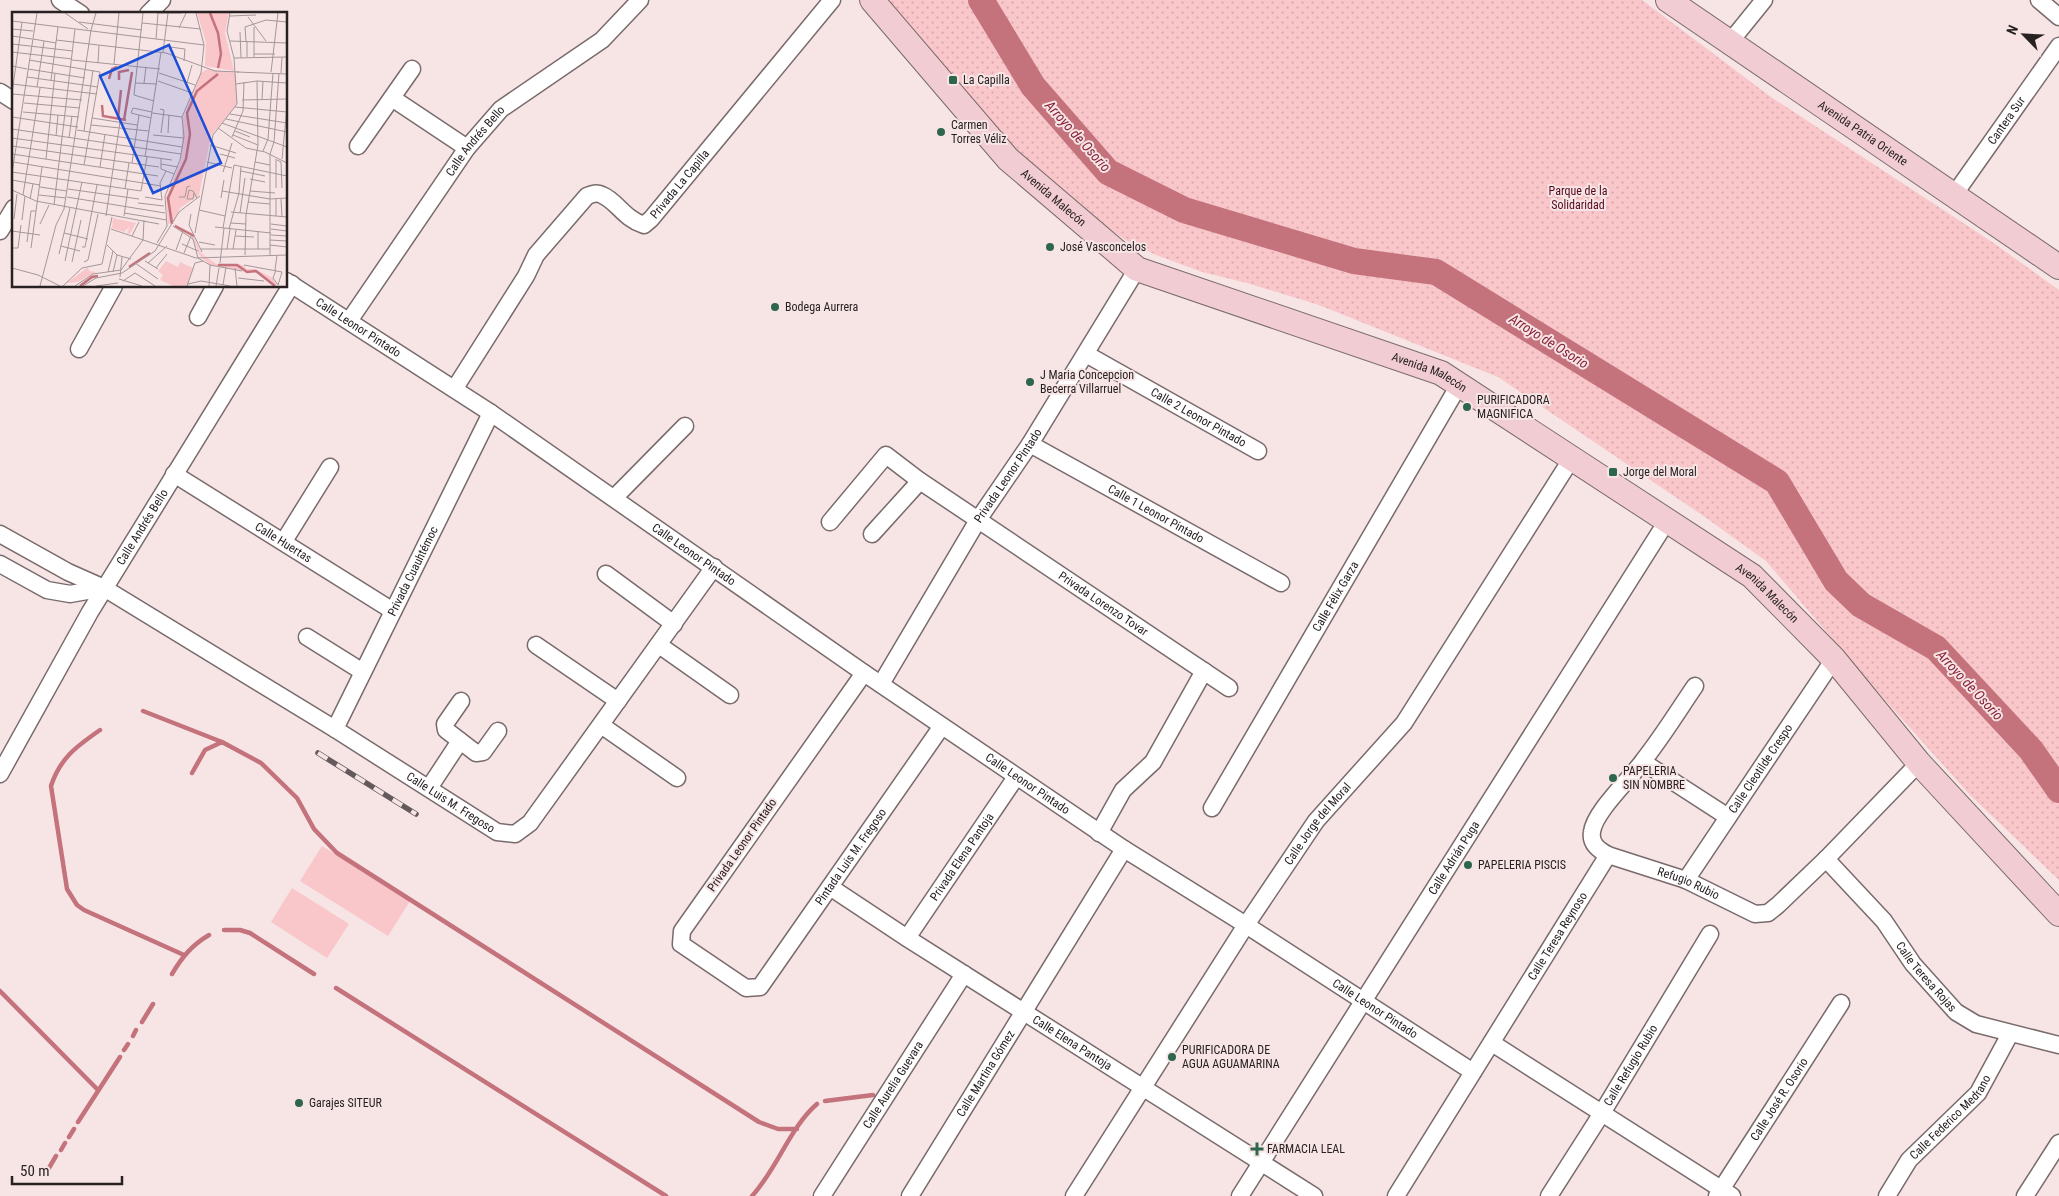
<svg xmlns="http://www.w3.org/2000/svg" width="2059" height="1196" viewBox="0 0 2059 1196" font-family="'Roboto Condensed',sans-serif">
	<defs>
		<pattern id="park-dots" width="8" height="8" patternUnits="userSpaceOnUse" patternTransform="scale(1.25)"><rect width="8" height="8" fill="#f9c6ca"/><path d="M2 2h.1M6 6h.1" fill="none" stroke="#d5aaad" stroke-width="1.8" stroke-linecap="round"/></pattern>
	</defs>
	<rect width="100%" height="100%" fill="#f7e5e6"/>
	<path fill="#f9c6ca" d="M322 846 410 901 388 936 300 881Z
		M292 888 349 924 327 958 271 922Z"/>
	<path fill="url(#park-dots)" d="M873 0H1642L1771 97 1992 242 2059 290V880L1970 795 1868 681 1766 561 1702 515 1498 377 1319 305 1247 283 1202 272 1156 255 1127 241 1031 179Z"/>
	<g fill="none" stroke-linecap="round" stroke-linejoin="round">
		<path stroke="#c4727b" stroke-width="4.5" d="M143 711 222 742 261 763 297 798 314 829 337 853 759 1122 778 1129H797
			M100 730C77 746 60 758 51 786L67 889 77 905 84 910 184 955
			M192 773 205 750 222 742
			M224 930H240L250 933 314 974
			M172 974C182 957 192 945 209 935
			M336 988 666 1196
			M0 991 98 1090
			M142 1022 153 1004
			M133 1036 136 1030
			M124 1050 128 1044
			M825 1101 873 1095
			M78 1122 120 1057
			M69 1137 74 1129
			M61 1150 65 1143
			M46 1173 56 1156
			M752 1196C777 1169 790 1127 817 1104"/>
		<path stroke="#c4727b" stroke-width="26" d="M981 0 1033 86 1108 172 1184 210 1354 261 1436 272 1777 482 1836 581 1861 605 1936 648 2031 750 2059 790"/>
		<defs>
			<g id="street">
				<path d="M60 0 81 14"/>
				<path d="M2039 0 2059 17"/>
				<path d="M148 14 162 0"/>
				<path d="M1730 42 1764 0"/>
				<path d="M0 92 14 101"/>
				<path d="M392 98 467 148"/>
				<path d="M358 146 412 69"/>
				<path id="s1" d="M1954 195 2059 46"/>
				<path d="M0 231 14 208"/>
				<path id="s2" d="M286 281 491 413 864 673 1124 849 1246 925 1473 1072"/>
				<path d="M198 317 215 286"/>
				<path id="s3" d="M349 321 467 148 501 109 602 40 640 0"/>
				<path d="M79 349 114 286"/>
				<path id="s4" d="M1086 354 1258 451"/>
				<path id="s5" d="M455 388 526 276 536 255 587 196C592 194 597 192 602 195 617 201 623 218 644 225L651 219 832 0"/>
				<path id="s6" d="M1030 444 1281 583"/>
				<path id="s7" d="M174 474 393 611"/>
				<path d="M614 498 685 426"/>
				<path d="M830 522 886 455 920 481"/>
				<path id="s8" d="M0 534 68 572 104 588 335 729 497 832 515 834 530 823 714 567"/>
				<path id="s9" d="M872 534 920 481 1229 688"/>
				<path d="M284 541 330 467"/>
				<path d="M0 564 47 590 70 594 104 588"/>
				<path d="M606 574 674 624"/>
				<path d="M307 637 363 672"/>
				<path d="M536 645 618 701"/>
				<path d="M659 645 730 695"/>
				<path id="s10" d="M864 673 682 931 681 944 746 988 760 987 942 726"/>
				<path id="s11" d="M881 684 978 520 1030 444 1137 269"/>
				<path id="s12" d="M1695 686C1678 711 1662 737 1643 761 1631 778 1594 812 1592 832 1590 844 1599 850 1608 855L1686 880 1755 914 1768 913 1778 905 1826 859 1919 763"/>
				<path d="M461 701 445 724 446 730 476 753 483 752 498 731"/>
				<path d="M601 725 677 778"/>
				<path id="s13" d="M335 729 491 413"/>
				<path d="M1643 762 1728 817"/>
				<path id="s14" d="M0 774 90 612 292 284"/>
				<path d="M429 788 460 741"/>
				<path id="s15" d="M1212 808 1459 385"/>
				<path d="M1099 833 1123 790 1153 762 1204 671"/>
				<path id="s16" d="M1826 859 1884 921 1913 964 1956 1012 1976 1024 2059 1045"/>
				<path id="s17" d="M1686 880 1834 659"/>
				<path id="s18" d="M830 887 907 938 1314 1196"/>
				<path id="s19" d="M907 938 1016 777"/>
				<path d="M1492 1043 1732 1196"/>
				<path id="s20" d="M822 1196 964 974"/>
				<path id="s21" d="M910 1196 1124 849"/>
				<path id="s22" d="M1074 1196 1246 925 1316 821 1404 723 1572 458"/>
				<path id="s23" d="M1240 1196 1667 521"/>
				<path id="s24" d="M1396 1196 1608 855"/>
				<path id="s25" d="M1549 1196 1602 1113 1710 934"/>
				<path id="s26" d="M1717 1196 1841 1003"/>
				<path id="s27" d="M1887 1196 1909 1160 1978 1093 2010 1034"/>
				<path d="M2025 1196 2059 1143"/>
			</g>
			<g id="secondary">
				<path id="s28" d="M872 0 1008 159 1137 269 1441 373 1752 576 1834 659 1919 763 2059 914"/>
				<path id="s29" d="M1668 0 2059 267"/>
			</g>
		</defs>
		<use href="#street" stroke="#796a6b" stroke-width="19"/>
		<use href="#secondary" stroke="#796a6b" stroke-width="26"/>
		<use href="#street" stroke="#fff" stroke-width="16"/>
		<use href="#secondary" stroke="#f1cdd3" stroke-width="24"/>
		<defs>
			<path id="rail" d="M318 753 416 814"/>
		</defs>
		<use href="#rail" stroke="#645a5b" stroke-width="5.5"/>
		<use href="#rail" stroke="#f7e5e6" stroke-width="4" stroke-dasharray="11" stroke-linecap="butt"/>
	</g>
	<g fill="#2d654d" stroke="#f7e5e6" stroke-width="2">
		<rect x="948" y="75" width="10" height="10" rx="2.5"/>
		<circle cx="941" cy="132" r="5"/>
		<circle cx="1050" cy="247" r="5"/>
		<circle cx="775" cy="307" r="5"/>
		<circle cx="1030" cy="382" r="5"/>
		<circle cx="1467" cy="407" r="5"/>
		<rect x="1608" y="467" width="10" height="10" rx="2.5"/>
		<circle cx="1613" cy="778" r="5"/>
		<circle cx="1468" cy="865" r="5"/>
		<circle cx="1172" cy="1057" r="5"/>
		<circle cx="299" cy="1103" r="5"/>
		<path d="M1254.5 1141.5h5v5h5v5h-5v5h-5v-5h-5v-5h5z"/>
	</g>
	<g text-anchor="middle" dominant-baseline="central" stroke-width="4" stroke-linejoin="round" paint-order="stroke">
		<g font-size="12" fill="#282122" stroke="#f7e5e6" text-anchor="start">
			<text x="963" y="80">La Capilla</text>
			<text x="951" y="125">Carmen<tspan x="951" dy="14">Torres Véliz</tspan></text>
			<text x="1060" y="247">José Vasconcelos</text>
			<text x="785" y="307">Bodega Aurrera</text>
			<text x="1040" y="375">J Maria Concepcion<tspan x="1040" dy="14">Becerra Villarruel</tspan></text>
			<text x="1477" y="400">PURIFICADORA<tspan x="1477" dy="14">MAGNIFICA</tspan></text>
			<text x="1623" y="472">Jorge del Moral</text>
			<text x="1623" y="771">PAPELERIA<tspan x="1623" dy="14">SIN NOMBRE</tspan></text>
			<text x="1478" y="865">PAPELERIA PISCIS</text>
			<text x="1182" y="1050">PURIFICADORA DE<tspan x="1182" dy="14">AGUA AGUAMARINA</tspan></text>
			<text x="309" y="1103">Garajes SITEUR</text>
			<text x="1267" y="1149">FARMACIA LEAL</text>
		</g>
		<g font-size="12" fill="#282122" stroke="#f7e5e6">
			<text stroke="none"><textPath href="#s1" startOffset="91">Cantera Sur</textPath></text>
			<text stroke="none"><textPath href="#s29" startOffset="236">Avenida Patria Oriente</textPath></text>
			<text stroke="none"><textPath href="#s3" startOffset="220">Calle Andrés Bello</textPath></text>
			<text stroke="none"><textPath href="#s5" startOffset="356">Privada La Capilla</textPath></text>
			<text stroke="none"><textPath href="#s28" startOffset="269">Avenida Malecón</textPath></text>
			<text stroke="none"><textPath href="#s2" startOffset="86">Calle Leonor Pintado</textPath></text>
			<text stroke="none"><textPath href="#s28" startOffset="689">Avenida Malecón</textPath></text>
			<text stroke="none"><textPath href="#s4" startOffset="129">Calle 2 Leonor Pintado</textPath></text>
			<text stroke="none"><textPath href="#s11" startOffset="244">Privada Leonor Pintado</textPath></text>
			<text stroke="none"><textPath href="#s6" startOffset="144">Calle 1 Leonor Pintado</textPath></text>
			<text stroke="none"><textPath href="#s14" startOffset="285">Calle Andrés Bello</textPath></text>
			<text stroke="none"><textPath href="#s7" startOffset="129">Calle Huertas</textPath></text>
			<text stroke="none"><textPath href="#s2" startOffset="491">Calle Leonor Pintado</textPath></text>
			<text stroke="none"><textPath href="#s13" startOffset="176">Privada Cuauhtémoc</textPath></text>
			<text stroke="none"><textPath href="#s28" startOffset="1094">Avenida Malecón</textPath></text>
			<text stroke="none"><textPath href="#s15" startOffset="245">Calle Félix Garza</textPath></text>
			<text stroke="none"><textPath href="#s9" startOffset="292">Privada Lorenzo Tovar</textPath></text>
			<text stroke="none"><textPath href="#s17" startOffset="134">Calle Cleotilde Crespo</textPath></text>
			<text stroke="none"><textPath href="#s2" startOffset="896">Calle Leonor Pintado</textPath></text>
			<text stroke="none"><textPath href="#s8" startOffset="525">Calle Luis M. Fregoso</textPath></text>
			<text stroke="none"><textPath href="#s22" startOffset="445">Calle Jorge del Moral</textPath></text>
			<text transform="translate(742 845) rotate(-55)">Privada Leonor Pintado</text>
			<text stroke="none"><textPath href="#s10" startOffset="580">Pintada Luis M. Fregoso</textPath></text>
			<text stroke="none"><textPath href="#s19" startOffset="98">Privada Elena Pantoja</textPath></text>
			<text stroke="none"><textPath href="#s23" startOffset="400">Calle Adrián Puga</textPath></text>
			<text stroke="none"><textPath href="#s12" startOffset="295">Refugio Rubio</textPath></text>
			<text stroke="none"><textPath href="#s24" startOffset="306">Calle Teresa Reynoso</textPath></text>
			<text stroke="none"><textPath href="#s16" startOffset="155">Calle Teresa Rojas</textPath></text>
			<text stroke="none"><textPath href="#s2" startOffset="1310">Calle Leonor Pintado</textPath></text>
			<text stroke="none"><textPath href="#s18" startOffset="288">Calle Elena Pantoja</textPath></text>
			<text stroke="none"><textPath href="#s25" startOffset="154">Calle Refugio Rubio</textPath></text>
			<text stroke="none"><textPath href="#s21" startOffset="144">Calle Martina Gómez</textPath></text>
			<text stroke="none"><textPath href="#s20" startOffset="132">Calle Aurelia Guevara</textPath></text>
			<text stroke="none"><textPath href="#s26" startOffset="115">Calle José R. Osorio</textPath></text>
			<text stroke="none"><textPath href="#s27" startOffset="102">Calle Federico Medrano</textPath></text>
		</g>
		<g font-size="12" fill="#55081d" stroke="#f7e5e6">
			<text x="1578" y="191">Parque de la<tspan x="1578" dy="14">Solidaridad</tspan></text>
		</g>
		<g font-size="14" font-style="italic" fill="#872338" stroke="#f7e5e6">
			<text transform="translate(1078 136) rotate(48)">Arroyo de Osorio</text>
			<text transform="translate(1549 341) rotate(32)">Arroyo de Osorio</text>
			<text transform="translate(1970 685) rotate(47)">Arroyo de Osorio</text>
		</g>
	</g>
	<g transform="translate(12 12)">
		<rect width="275" height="275" fill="#f7e5e6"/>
		<path d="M101 206 124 211 118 222 115 221 118 214 112 220 100 216ZM163 212 180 221 189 241 204 252H226L233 254 234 257H243L261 266 265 274 246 261 198 253 188 244 179 223 162 214ZM154 249 166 255 168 250 181 256 175 274H161L148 268 151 263 146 259ZM76 255 77 259 84 260 66 270 55 271Z" fill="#f9c6ca"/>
		<path d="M185 1H217L213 21 222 59 193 54 194 30ZM195 57 224 61 225 92 199 124 187 183 168 196 162 210 156 212 154 186 169 148 171 106 189 61Z" fill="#f9c6ca"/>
		<path fill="none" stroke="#c4727b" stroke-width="2.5" d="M198 1 206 21 209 42 206 56M97 67 100 57 105 55M107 68V60L117 58M90 93 91 104 114 108M106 106 109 78M112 108 120 60M160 212 156 186 174 147 178 122 175 101 185 79 206 62M163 214 182 224M206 253H225L235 260 244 259 263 274M117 255 138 241M68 274 80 265 86 264"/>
		<path fill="none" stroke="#a49798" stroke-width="1" d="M53 1 76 17M131 1 122 83 142 89M146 1H170M218 4 244 3M236 5 254 29M0 9 192 33 184 1M67 10 130 18M130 11 189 17M242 15V45M167 16 174 1M0 17 21 19M79 18 84 1M228 20 229 46M0 24 20 27M21 27 44 31M144 27 146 1M44 28 154 41 203 59 227 60M218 29 275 31M235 29V45M234 30 233 15 254 8 275 10M0 32 61 39M158 35 173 37 172 49M0 40 60 47M151 40 156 1M242 42H263M222 46 275 45M17 48 88 60 72 153M60 48 148 57M86 51 87 33M102 52 107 1M0 54 15 57M16 57 73 66M225 60 275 62M259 60 266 1M147 61 183 73M269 61 270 45M15 65 86 75M39 68 46 15M146 69 180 81M123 71 145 72M132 71 134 55M175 71 180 53M0 72 85 82M224 72 245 69 275 71M25 75 32 29M0 81 10 10M0 82 70 88M230 88 275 87M250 88 251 69M12 91 68 96M223 95 275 100M148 97 152 98 149 121M11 100 67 105M140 101 170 105M218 102 275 111M0 105 66 115M80 106 125 113M139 106 119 101 121 96 140 100M214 107 275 120M210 111 275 135M79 113 137 119M206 116 234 136 253 140 275 151M0 117 169 142M65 118 170 135M72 119 81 58M223 119 238 125M156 121 157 103M141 123 172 126M221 123 246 133M44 124 46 103M220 125 231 99 232 70M0 126 160 148M57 126 60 104M198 133 224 141M0 134 147 155M251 139 256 127 261 61M0 142 146 164M208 142 223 146M133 145 149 40M34 147 43 61M149 147V157L162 162M264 147V176M270 147 275 95M265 148 269 150 270 176M1 150 149 174M195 150 220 156M243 150 258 153M120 151 127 103M149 152 166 155M88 155 93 122M229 159 253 164M0 160 129 179 135 145M211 160 220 131M0 161 25 1M238 167 253 170M0 168 28 173M28 175 55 179M56 177 127 187M113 177 117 151M0 178 24 189 147 212M210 179 258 187 275 186M238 179 263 181M182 181 181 187H175L177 178 181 179 185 186M11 183 28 76M27 183 54 186M55 185 153 201M133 185 150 188M167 185H173L175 175 178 174M209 186 212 168M18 187 21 172M264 187V204M269 187 270 205M150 188 148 171 154 159M236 190 258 192M126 191 152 194M42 193 63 17M187 198 213 204M219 200 275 205M112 201 155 208M228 201 233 166M179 202 177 213 190 240M94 204 108 110M112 204 116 177M2 207 5 182M10 208 13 184M219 211 234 212M28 212 37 193M259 212 275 214M161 214 181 227 186 246 198 253 230 259M203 215 259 221M211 216 222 153 275 164M99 217 184 246 275 243M217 217 227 181 229 154M259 217 275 219M0 219 28 223M52 221 76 227M183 221 201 123 225 92 222 46 215 19 218 1M259 223 275 224M120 224 127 210M223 224 242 225M131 228 132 208M258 228 275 229M15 230 19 199H24M187 230 203 233M145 231 155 214 153 184 168 148 172 125 170 105 189 61 192 33M170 232 186 239M95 233 105 243 119 247M258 233 275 235M49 234 68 239M70 235H73L85 173M0 236H6L9 213M19 236 30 155M189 237H258M215 237 218 217M221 237 224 218M246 237V220M164 238 171 219M172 241 179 224M47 242 58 196M233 243 234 203 246 133 245 69M258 243V142L262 130 267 61M53 249 70 170M133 249 146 257M60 250 69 208M72 250 76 248 86 202M123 251 146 267M136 251 155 234M208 251 212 216M232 253 270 260 266 273M0 256 26 263 48 274M144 256 155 242M223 256 225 274M263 258 265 243M264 258 261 266 266 273M96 260 101 239M101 260 105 243M108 265 110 245M226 266 252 269M107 267 130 274M111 269 123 261 143 274M176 272 189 269 218 274M211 273 214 255M28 274 44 213 52 197 79 18M51 274 70 256 90 252 100 205M63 274 81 262 109 258 131 228M71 274 84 266 110 261 143 239 167 200 188 184M84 274 106 271M175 274 183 251 191 249M197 274 198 253M204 274 207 256"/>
		<path fill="#1d4ed8" fill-opacity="0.15" stroke="#1d4ed8" stroke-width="2.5" d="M157 33 209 151 141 181 88 64Z"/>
		<rect width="275" height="275" fill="none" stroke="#282122" stroke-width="2.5"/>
	</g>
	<g transform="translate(2024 35) rotate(294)" stroke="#f7e5e6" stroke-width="4" paint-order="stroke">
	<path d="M0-4L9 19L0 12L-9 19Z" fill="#282122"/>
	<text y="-8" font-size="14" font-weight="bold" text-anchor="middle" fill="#282122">N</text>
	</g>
	<path d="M12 1176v8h110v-8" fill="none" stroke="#282122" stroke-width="2.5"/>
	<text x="20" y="1176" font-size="15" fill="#282122" stroke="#f7e5e6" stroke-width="4" paint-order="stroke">50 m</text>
</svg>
